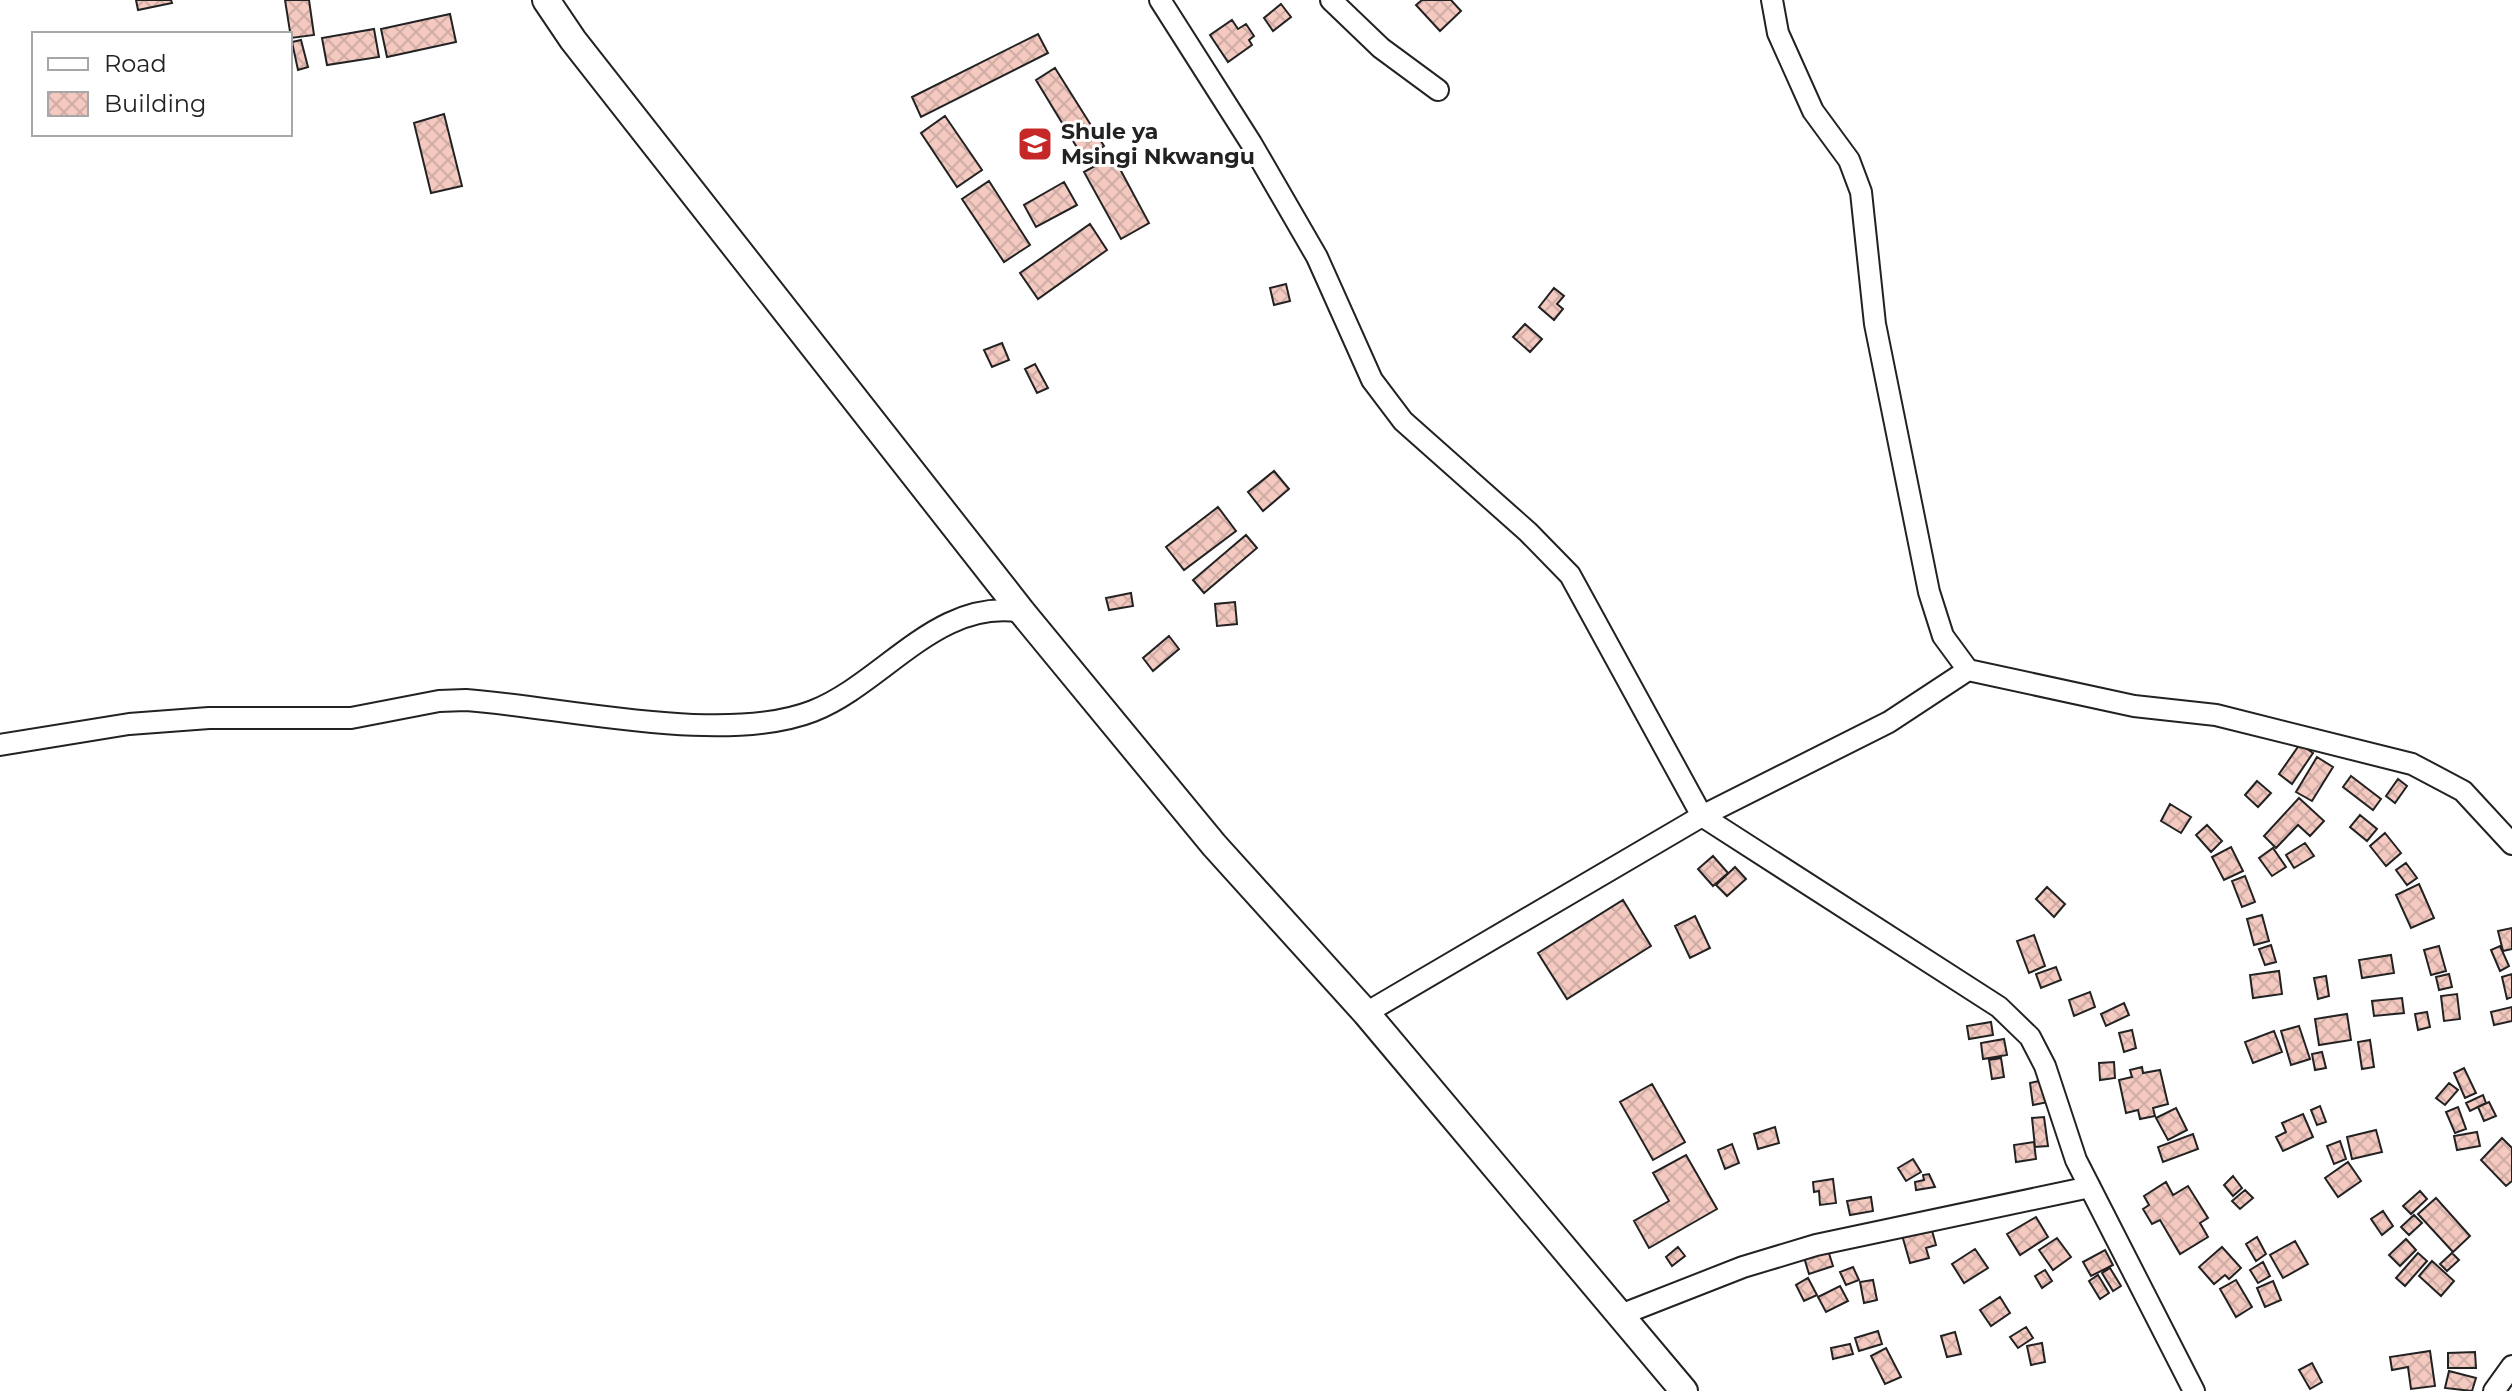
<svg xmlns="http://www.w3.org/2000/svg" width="2512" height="1391" viewBox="0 0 2512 1391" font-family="Montserrat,sans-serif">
	<defs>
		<pattern id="building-cross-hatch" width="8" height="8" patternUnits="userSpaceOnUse" patternTransform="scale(2)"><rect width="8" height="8" fill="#f3c9c0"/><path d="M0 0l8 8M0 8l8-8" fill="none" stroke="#d0aca5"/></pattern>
	</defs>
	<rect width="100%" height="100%" fill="#fff"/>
	<path fill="url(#building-cross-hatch)" stroke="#222" stroke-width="2" d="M136 0H171L172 3 138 10Z
		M285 0H309L314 35 291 38Z
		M1422 0H1451L1461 11 1440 31 1416 5Z
		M1281 4 1291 17 1273 31 1264 18Z
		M450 14 456 42 387 57 381 29Z
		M1232 20 1238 29 1246 24 1254 36 1249 40 1252 45 1228 62 1210 35Z
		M374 29 379 57 327 65 322 38Z
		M1038 34 1048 53 921 117 912 97Z
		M301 40 308 67 298 70 292 42Z
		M1055 68 1104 146 1084 159 1036 80Z
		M444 114 462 186 431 193 414 123Z
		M945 116 982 170 957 187 921 133Z
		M1113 156 1149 223 1121 239 1084 172Z
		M989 181 1030 245 1004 262 962 199Z
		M1064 182 1077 205 1036 227 1024 205Z
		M1090 224 1107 250 1038 299 1020 273Z
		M1286 284 1290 301 1274 305 1270 288Z
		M1554 288 1564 296 1557 304 1563 309 1554 320 1539 307Z
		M1525 324 1542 339 1530 352 1513 337Z
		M1002 343 1009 360 992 367 984 350Z
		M1035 364 1048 388 1037 393 1025 369Z
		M1274 471 1289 489 1263 511 1248 492Z
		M1218 507 1236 531 1184 570 1166 547Z
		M1246 535 1257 548 1204 593 1193 580Z
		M1131 593 1133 606 1109 610 1106 598Z
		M1235 602 1237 624 1217 626 1215 604Z
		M1169 636 1179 649 1153 671 1143 658Z
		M2300 744 2313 753 2292 784 2279 774Z
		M2317 757 2333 767 2312 801 2296 792Z
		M2351 776 2381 799 2373 810 2343 787Z
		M2398 779 2407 786 2395 803 2386 796Z
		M2257 781 2271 793 2258 807 2245 795Z
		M2299 798 2324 821 2310 836 2298 825 2276 848 2264 836Z
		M2170 804 2191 817 2181 833 2161 821Z
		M2360 815 2377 829 2367 841 2350 827Z
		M2207 825 2222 841 2211 852 2196 835Z
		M2385 833 2401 853 2386 866 2370 846Z
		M2305 843 2314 856 2294 868 2286 855Z
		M2231 847 2243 871 2224 880 2212 857Z
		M2273 848 2286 867 2272 876 2259 858Z
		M1713 856 1728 873 1713 886 1698 869Z
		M2406 863 2417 878 2407 885 2396 870Z
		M1735 867 1746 879 1727 896 1716 885Z
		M2245 876 2255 902 2242 907 2232 881Z
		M2419 884 2434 918 2411 928 2396 895Z
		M2047 887 2065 904 2054 917 2036 899Z
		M1623 900 1651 946 1567 999 1538 953Z
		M2262 915 2269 941 2254 945 2247 919Z
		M1695 916 1710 948 1690 958 1675 926Z
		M2512 928V949L2503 951 2498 931Z
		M2034 935 2045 966 2029 973 2017 941Z
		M2271 945 2276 962 2265 965 2259 949Z
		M2439 946 2446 971 2431 975 2424 950Z
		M2500 946 2509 966 2500 971 2491 950Z
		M2391 955 2394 973 2362 978 2359 960Z
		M2056 967 2061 980 2041 988 2036 974Z
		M2279 971 2282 994 2253 998 2250 975Z
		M2449 974 2452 987 2439 990 2436 977Z
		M2512 974V997L2507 999 2502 977Z
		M2326 976 2329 996 2318 999 2314 978Z
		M2090 992 2095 1007 2074 1016 2069 1000Z
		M2457 994 2460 1019 2444 1021 2441 996Z
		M2402 998 2404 1013 2374 1016 2372 1001Z
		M2124 1003 2129 1015 2106 1026 2101 1014Z
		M2512 1007V1021L2494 1025 2491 1012Z
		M2427 1012 2430 1027 2418 1030 2415 1014Z
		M2347 1014 2351 1040 2319 1045 2315 1019Z
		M1991 1022 1993 1035 1969 1039 1967 1026Z
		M2299 1026 2310 1059 2291 1065 2281 1031Z
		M2132 1030 2136 1048 2124 1052 2119 1033Z
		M2274 1031 2282 1052 2253 1063 2245 1042Z
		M2004 1039 2007 1055 1983 1059 1981 1043Z
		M2370 1040 2374 1067 2362 1069 2358 1042Z
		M2322 1052 2326 1068 2315 1070 2312 1054Z
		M2001 1058 2004 1077 1992 1079 1989 1060Z
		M2114 1062 2115 1078 2100 1080 2099 1063Z
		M2142 1067 2143 1073 2160 1070 2168 1104 2153 1108 2155 1116 2140 1119 2138 1110 2126 1113 2119 1080 2132 1077 2130 1070Z
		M2464 1068 2476 1093 2465 1098 2454 1073Z
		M2044 1080 2048 1102 2033 1105 2030 1083Z
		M2449 1083 2458 1090 2445 1105 2436 1098Z
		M1652 1084 1685 1142 1653 1160 1620 1102Z
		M2483 1095 2486 1103 2470 1111 2466 1103Z
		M2489 1102 2496 1116 2484 1121 2478 1107Z
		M2320 1106 2326 1122 2317 1125 2311 1110Z
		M2458 1107 2466 1129 2455 1133 2446 1112Z
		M2176 1108 2187 1130 2168 1140 2156 1118Z
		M2303 1114 2313 1137 2283 1151 2276 1137 2286 1132 2282 1123Z
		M2044 1117 2048 1146 2035 1147 2032 1118Z
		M1775 1127 1779 1143 1758 1149 1754 1134Z
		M2376 1130 2382 1152 2352 1159 2347 1137Z
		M2477 1132 2480 1146 2457 1150 2454 1136Z
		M2193 1134 2198 1149 2163 1162 2158 1147Z
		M2502 1138 2512 1148V1181L2506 1186 2481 1160Z
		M2340 1141 2346 1159 2334 1164 2327 1146Z
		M2034 1142 2036 1159 2016 1162 2014 1145Z
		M1732 1144 1739 1163 1725 1169 1718 1150Z
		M1686 1155 1717 1209 1649 1248 1634 1221 1669 1201 1653 1173Z
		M1913 1159 1921 1172 1906 1181 1898 1168Z
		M2348 1162 2361 1181 2338 1197 2325 1178Z
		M1929 1174 1935 1187 1916 1190 1915 1182 1924 1180 1923 1175Z
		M2233 1176 2242 1188 2233 1196 2224 1185Z
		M1833 1179 1836 1203 1820 1205 1819 1191 1814 1192 1813 1182Z
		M2166 1182 2173 1195 2188 1186 2208 1218 2200 1223 2208 1237 2180 1254 2160 1220 2152 1224 2143 1209 2149 1205 2144 1196Z
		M2245 1190 2253 1198 2240 1209 2232 1201Z
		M2420 1191 2427 1199 2411 1214 2403 1206Z
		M1871 1197 1873 1211 1850 1215 1847 1201Z
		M2436 1198 2470 1236 2453 1252 2418 1214Z
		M2383 1211 2393 1226 2382 1235 2371 1219Z
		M2414 1215 2422 1223 2409 1235 2401 1227Z
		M2036 1217 2048 1237 2020 1255 2007 1234Z
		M1931 1227 1936 1245 1926 1248 1929 1258 1910 1263 1902 1235Z
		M2257 1237 2266 1254 2256 1261 2246 1244Z
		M2057 1238 2071 1257 2053 1270 2039 1250Z
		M2406 1239 2416 1250 2400 1266 2389 1255Z
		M2295 1241 2308 1264 2283 1278 2270 1255Z
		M1678 1247 1685 1256 1672 1266 1666 1257Z
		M1827 1247 1833 1266 1809 1274 1803 1254Z
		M2222 1247 2241 1268 2229 1279 2225 1275 2214 1284 2199 1267Z
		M1975 1249 1988 1268 1964 1283 1952 1264Z
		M2105 1250 2113 1265 2091 1276 2083 1262Z
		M2418 1253 2427 1261 2405 1286 2396 1278Z
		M2452 1253 2459 1260 2447 1271 2440 1264Z
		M2432 1261 2454 1281 2441 1296 2419 1276Z
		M2263 1262 2270 1276 2258 1283 2250 1270Z
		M1853 1267 1859 1280 1846 1285 1840 1272Z
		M2110 1268 2121 1286 2113 1291 2102 1273Z
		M2045 1270 2052 1281 2042 1288 2035 1276Z
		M2098 1275 2109 1293 2100 1299 2089 1281Z
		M1808 1278 1817 1295 1804 1301 1796 1285Z
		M1873 1280 1877 1300 1864 1303 1860 1282Z
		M2236 1280 2252 1307 2236 1317 2220 1289Z
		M2273 1281 2281 1300 2265 1307 2257 1288Z
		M1840 1286 1848 1301 1826 1312 1818 1297Z
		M2000 1297 2010 1313 1991 1326 1980 1310Z
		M2026 1327 2033 1338 2018 1348 2010 1337Z
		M1878 1331 1882 1344 1859 1351 1855 1338Z
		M1955 1332 1961 1354 1947 1357 1941 1336Z
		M2042 1343 2045 1362 2031 1365 2027 1346Z
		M1850 1344 1853 1354 1833 1359 1831 1348Z
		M1886 1348 1901 1377 1885 1384 1871 1356Z
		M2430 1351 2435 1386 2411 1389 2408 1367 2392 1370 2390 1357Z
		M2475 1352 2476 1368H2448V1353Z
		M2312 1363 2322 1382 2310 1389 2299 1370Z
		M2449 1371 2476 1378 2472 1391 2445 1388Z"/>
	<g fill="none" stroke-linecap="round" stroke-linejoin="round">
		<defs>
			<path id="minor" d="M1160 0 1251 143 1317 257 1372 380 1403 421 1528 532 1570 575 1702 816 1999 1007 2030 1037 2045 1066 2076 1160 2194 1391
				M1331 0 1381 48 1438 90
				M1772 0 1778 33 1813 111 1849 160 1861 192 1875 324 1929 592 1943 636 1968 670
				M0 745 129 724 209 718H351L439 701 466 700C563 707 724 746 813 711 884 683 938 597 1022 612
				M1366 1013 1702 816 1889 722 1968 670 2134 706 2216 715 2412 764 2463 791 2512 844
				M1623 1314 1743 1267 1816 1245 2090 1187
				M2494 1391 2512 1366"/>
			<path id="tertiary" d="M546 0 573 40 1022 612 1214 845 1366 1013 1684 1391"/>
		</defs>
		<use href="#minor" stroke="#222" stroke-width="24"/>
		<use href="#tertiary" stroke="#222" stroke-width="30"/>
		<use href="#minor" stroke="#fff" stroke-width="20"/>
		<use href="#tertiary" stroke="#fff" stroke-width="26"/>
	</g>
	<defs>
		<symbol id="school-square" viewBox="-11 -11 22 22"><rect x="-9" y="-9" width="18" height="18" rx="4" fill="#c62828" stroke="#fff"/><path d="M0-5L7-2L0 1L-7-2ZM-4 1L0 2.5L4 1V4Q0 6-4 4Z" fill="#fff"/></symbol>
	</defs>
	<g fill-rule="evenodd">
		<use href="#school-square" x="1015" y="124" width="40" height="40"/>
	</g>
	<g text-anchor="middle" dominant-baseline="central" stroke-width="6" stroke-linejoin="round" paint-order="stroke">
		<g font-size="22" font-weight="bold" fill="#222" stroke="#fff" text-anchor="start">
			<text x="1061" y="131">Shule ya<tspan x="1061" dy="25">Msingi Nkwangu</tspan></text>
		</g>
	</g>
	<rect x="32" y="32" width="260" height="104" fill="#ffffff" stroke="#a7a7a7" stroke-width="2"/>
	<rect x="48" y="58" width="40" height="12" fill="#ffffff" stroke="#a7a7a7" stroke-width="2"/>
	<text x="104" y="72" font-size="24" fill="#222222">Road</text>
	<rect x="48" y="92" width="40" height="24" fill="url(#building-cross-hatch)" stroke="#a7a7a7" stroke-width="2"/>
	<text x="104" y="112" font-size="24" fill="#222222">Building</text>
</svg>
